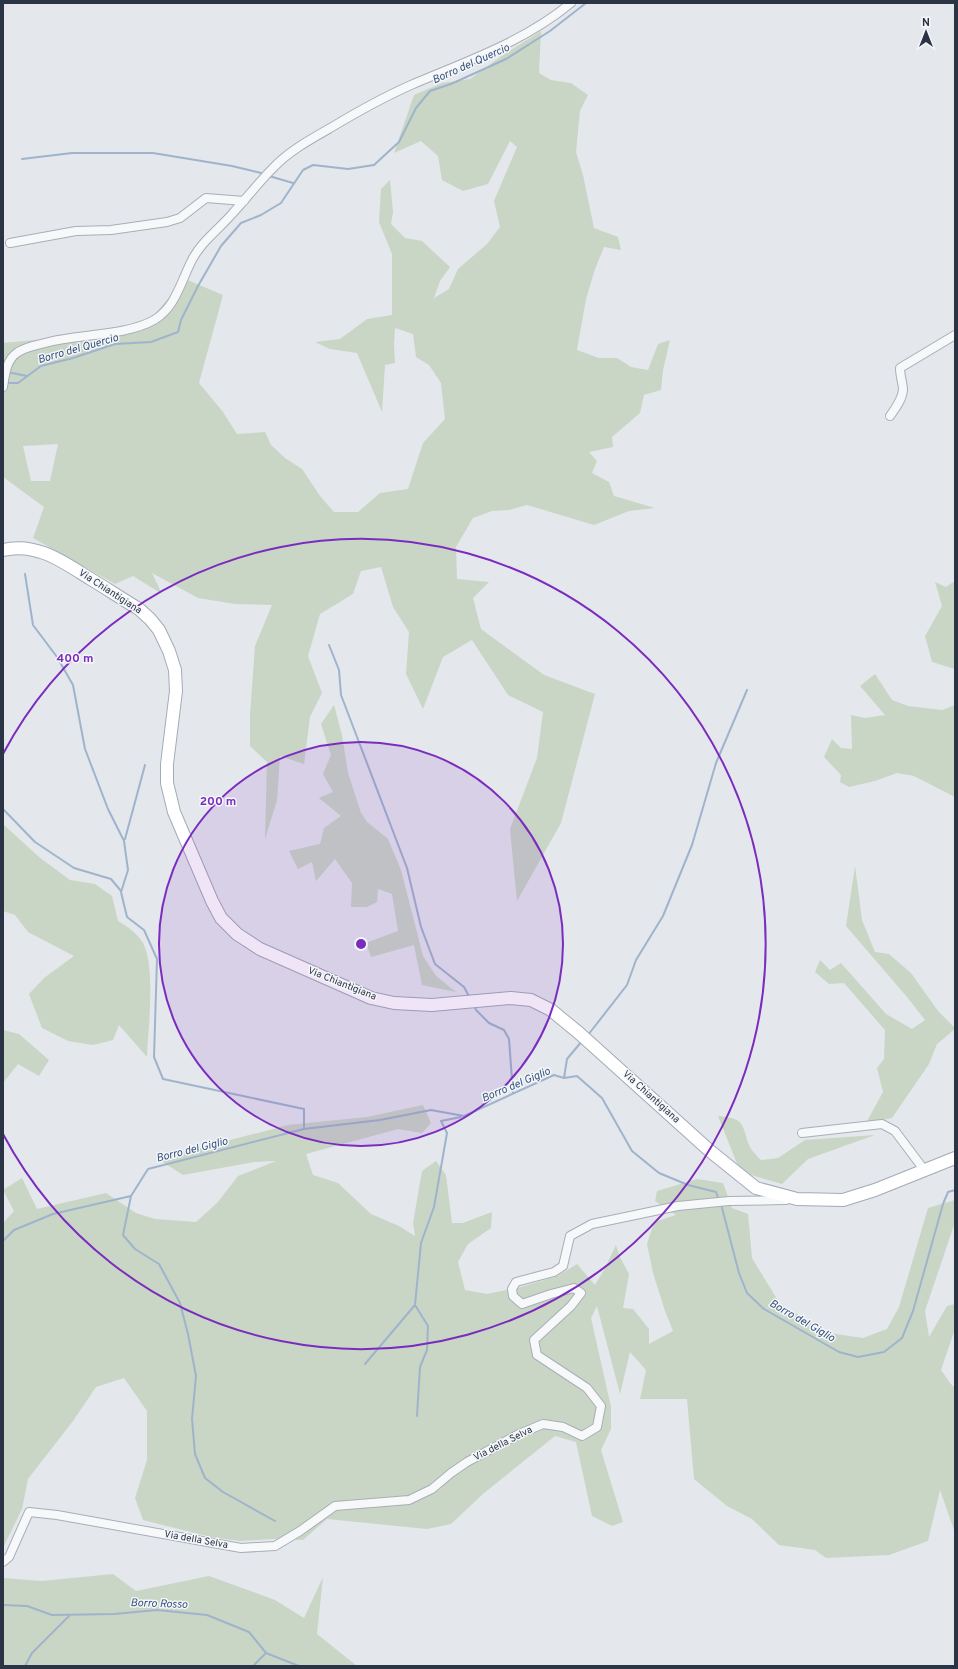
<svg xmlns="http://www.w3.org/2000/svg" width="958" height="1669" viewBox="0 0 958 1669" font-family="Overpass,sans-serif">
	<rect width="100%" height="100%" fill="#e4e7ec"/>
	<path fill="#c9d6c5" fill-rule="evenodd" d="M541 31 539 73 551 80 571 83 588 95 580 111 576 152 583 175 594 228 618 237 621 250 604 247 595 269 586 299 577 350 599 358H617L631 367 648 370 658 344 670 340 663 370 661 390 644 395 640 413 612 437 613 447 589 452 597 461 592 473 609 482 614 496 655 508 629 511 594 525 527 505 509 510 492 511 473 518 456 547 457 579 489 582 473 598 481 629 544 675 595 694 561 823 517 901 510 829 537 758 543 712 508 695 472 640 443 657 423 709 406 674 409 632 393 607 381 567 361 571 353 594 320 614 308 656 322 693 310 717 304 764 280 756 277 800 265 839 267 762 250 746V715L255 646 272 605 235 604 198 598 152 573 162 594 133 576 115 584 33 538 44 507 3 477V343L141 330 185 279 223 295 199 383 223 412 237 434 265 432 271 445 285 458 302 469 320 496 334 512H358L380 493 408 489 423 443 445 419 441 383 429 365 416 357 413 334 395 328 394 344 395 363 385 365 382 412 357 353 330 349 315 342 340 339 367 319 392 315V254L379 222 381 189 390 180 393 212 391 224 405 238 422 241 450 267 440 281 434 298 449 289 458 269 487 244 500 227 494 201 517 147 510 141 488 184 463 191 442 180 438 156 421 141 394 153 414 95 442 83 470 79 503 55ZM58 444 50 481H31L23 446Z
		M955 581V669L932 662 925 636 942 606 935 582 946 587Z
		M875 674 892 700 908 706 942 710 955 705V797L914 776 897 773 875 781 849 787 840 782 841 775 824 757 832 739 841 748 852 749 851 715 865 718 885 715 860 686Z
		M334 705 342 735 348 773 361 813 367 822 388 839 401 870 423 956 436 976 456 992 422 985 414 945 371 957 366 943 398 931 392 894 378 889 377 902 367 907H351L352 883 335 859 316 881 312 862 298 869 289 851 320 844 324 828 341 816 319 798 333 792 323 774 331 755 321 724Z
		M3 824 39 857 70 880 95 884 112 896 118 921C128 927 137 933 143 943 156 968 148 1028 147 1057L119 1025 113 1040 93 1045 68 1041 42 1028 29 994 44 978 74 956 28 932 15 915 3 911Z
		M855 866 862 920 875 952 889 954 911 973 938 1011 955 1028V1029L937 1044 929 1064 892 1118 866 1123 883 1092 877 1068 884 1059 885 1030 844 983 829 984 815 972 820 960 830 970 841 963 886 1014 912 1029 925 1020 907 997 846 926Z
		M3 1030 19 1034 49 1060 39 1076 18 1064 3 1083Z
		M423 1105 431 1123 422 1133 398 1129 306 1154 313 1175 338 1183 371 1214 399 1226 415 1236 413 1223 422 1171 436 1161 446 1175 452 1223H463L492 1212 491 1228 468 1244 458 1262 465 1290 487 1294 521 1287 558 1276 577 1264 595 1285 604 1270 616 1245 620 1257 629 1274 623 1308 633 1309 649 1329V1344L673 1331 665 1311 653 1273 647 1244 654 1222 676 1215 655 1201 657 1191 697 1179 723 1183 732 1208 748 1214 752 1258 780 1304 829 1333 863 1338 887 1329 899 1307 928 1208 955 1200V1222L925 1311 929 1337 947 1306 955 1304V1329L941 1370 950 1383 955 1388V1533L940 1490 928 1541 889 1555 826 1558 815 1550 779 1545 752 1519 727 1506 694 1479 687 1399H640L646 1370 630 1352 620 1394 597 1306 591 1318 611 1407V1429L601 1450 623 1522 612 1526 592 1516 576 1442 555 1436 484 1493 451 1524 427 1529 327 1519 303 1540 273 1539 240 1541 211 1537 143 1520 135 1498 147 1460V1411L124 1378 96 1387 73 1421 28 1479 22 1509 3 1548V1223L14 1211 3 1190 22 1178 37 1209 106 1193 136 1213 155 1219 196 1222 217 1203 238 1176 276 1161 254 1162 183 1175 158 1159 288 1125 367 1117Z
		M718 1116C745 1119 741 1122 749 1145 751 1150 757 1156 761 1160L778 1158 805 1140 875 1135 808 1159 782 1184 751 1175 738 1166Z
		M113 1574 136 1591 209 1576 275 1600 304 1618 323 1577 317 1634 357 1666H3V1578L42 1581Z"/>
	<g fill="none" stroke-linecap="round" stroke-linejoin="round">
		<path stroke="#9fb4cc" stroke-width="2" d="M22 159 72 153H153L232 166 265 174
			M269 176 293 183
			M7 372 27 376
			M6 383H18L41 366 73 358 115 344 151 342 178 332 181 320 198 286 221 246 241 223 261 215 281 203 303 170 313 165 348 169 374 165 399 142 416 108 430 91 451 84 506 59 550 31 586 3
			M25 574 33 625 57 657 73 685 85 749 108 809 124 841 128 870 121 892 127 917 144 930 157 959 154 1057 163 1079 304 1109V1129
			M329 645 339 670 341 695 407 868 421 927 435 964 464 987 470 998
			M3 809 35 842 74 868 111 879 121 891
			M125 839 145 765
			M474 1005 476 1010 489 1023 504 1030 509 1039 513 1093
			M588 1035 627 985 636 960 663 916 692 845 716 763 747 690
			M564 1078 567 1059 582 1041
			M131 1196 123 1235 135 1249 159 1264 180 1303 188 1334 196 1376 192 1419 195 1454 205 1478 223 1492 275 1521
			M721 1204 739 1273 747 1293 764 1309 839 1352 858 1357 884 1352 902 1338 913 1311 943 1204 948 1192 955 1190
			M3 1241 14 1230 53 1214 131 1196 148 1169 304 1129 380 1120 431 1110 464 1116 554 1075 564 1078 577 1076 602 1098 632 1151 659 1173 688 1185 716 1192 719 1200
			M415 1305 428 1326 427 1350 420 1367 417 1416
			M365 1364 415 1305 421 1243 434 1207 447 1133 441 1121 461 1117
			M3 1605 27 1606 52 1615 114 1614 157 1610 207 1615 249 1632 266 1653 299 1666
			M25 1666 32 1653 70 1615
			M253 1666 266 1653"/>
		<defs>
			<path id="minor" d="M10 243 76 231 111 230 167 222 180 218 206 198 244 201
				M3 387C5 374 6 360 18 352 26 347 36 345 45 343 78 334 126 336 154 320 176 307 181 281 192 260 201 242 219 229 232 214 246 199 258 183 273 168 289 151 311 139 332 127 357 112 384 97 411 85 467 61 524 42 571 3
				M890 416C895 409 902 400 903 390 903 384 900 376 900 368L955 335
				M802 1133 882 1124 895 1131 925 1171
				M3 1562 9 1557 29 1512 57 1515 241 1548 275 1546 300 1531 335 1506 409 1500 432 1489 451 1473 467 1462 519 1434 543 1424 563 1427 582 1436 597 1427 601 1406 587 1388 537 1355 534 1340 571 1306 581 1293 574 1288 551 1294 522 1304 513 1296 512 1289 516 1282 554 1272 563 1266 570 1236 592 1224 678 1206 729 1201 786 1200"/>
			<path id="primary" d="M3 550C36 542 62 561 89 578 106 588 122 599 139 609L150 619 159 630 169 651 175 670 176 691 167 764V783L174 812 212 901 221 918 237 934 260 949 371 998 394 1003 432 1005 511 998 531 1000 551 1010 579 1033 710 1151 756 1188 797 1199 843 1200 875 1190 955 1158"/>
		</defs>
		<use href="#minor" stroke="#a9aeb7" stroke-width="10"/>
		<use href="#primary" stroke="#a3abb8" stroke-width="14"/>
		<use href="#minor" stroke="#f7f8fa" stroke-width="8"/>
		<use href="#primary" stroke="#fff" stroke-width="12"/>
	</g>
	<circle cx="361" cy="944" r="202" fill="#7b2cbf" fill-opacity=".12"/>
	<g fill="none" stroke="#7b2cbf" stroke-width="2">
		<circle cx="361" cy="944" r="202"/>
		<path d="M3 754A405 405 0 1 1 3 1134"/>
	</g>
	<g text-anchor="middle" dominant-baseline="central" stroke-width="3" stroke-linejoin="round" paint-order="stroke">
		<g font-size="10" fill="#2b3445" stroke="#f4f6f9">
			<text transform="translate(110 592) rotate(33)">Via Chiantigiana</text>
			<text transform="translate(342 984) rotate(22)">Via Chiantigiana</text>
			<text transform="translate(651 1097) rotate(42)">Via Chiantigiana</text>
			<text transform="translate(503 1444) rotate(-27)">Via della Selva</text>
			<text transform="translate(196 1540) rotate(10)">Via della Selva</text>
		</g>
		<g font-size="11" font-style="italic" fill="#34527a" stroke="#f4f6f9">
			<text transform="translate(471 64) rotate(-24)">Borro del Quercio</text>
			<text transform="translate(78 349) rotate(-16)">Borro del Quercio</text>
			<text transform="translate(516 1085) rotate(-23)">Borro del Giglio</text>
			<text transform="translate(192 1150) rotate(-14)">Borro del Giglio</text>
			<text transform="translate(802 1321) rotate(30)">Borro del Giglio</text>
			<text transform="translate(159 1604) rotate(2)">Borro Rosso</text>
		</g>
	</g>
	<circle cx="361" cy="944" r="6" fill="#7b2cbf" stroke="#f4f6f9" stroke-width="2"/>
	<g font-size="12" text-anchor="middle" font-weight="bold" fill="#7b2cbf" stroke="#f4f6f9" stroke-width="3" stroke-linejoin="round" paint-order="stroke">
		<text x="75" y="662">400 m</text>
		<text x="218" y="805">200 m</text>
	</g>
	<rect width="958" height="1669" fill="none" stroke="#2b3445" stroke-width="8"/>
	<g transform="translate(926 32)" stroke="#f4f6f9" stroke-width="3" paint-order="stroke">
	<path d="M0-3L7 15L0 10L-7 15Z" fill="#2b3445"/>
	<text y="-6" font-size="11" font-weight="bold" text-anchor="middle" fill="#2b3445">N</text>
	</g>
</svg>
